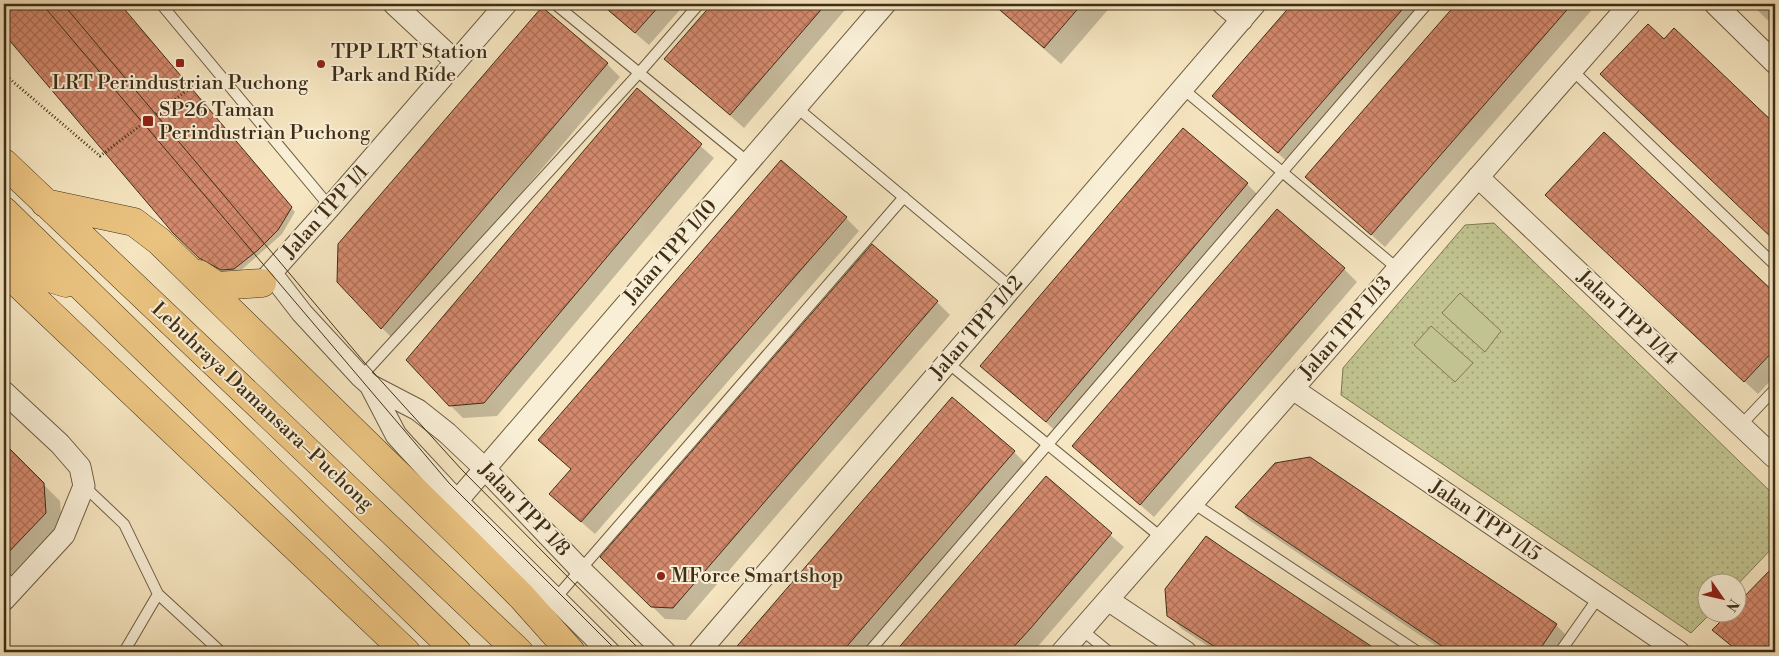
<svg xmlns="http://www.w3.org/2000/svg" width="1779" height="656" viewBox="0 0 1779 656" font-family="'Libre Bodoni',serif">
	<defs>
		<pattern id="green-dots" width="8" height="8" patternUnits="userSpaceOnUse" patternTransform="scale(1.25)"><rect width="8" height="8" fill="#c1c490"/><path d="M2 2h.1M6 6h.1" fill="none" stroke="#9ea075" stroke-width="1.8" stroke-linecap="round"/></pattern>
		<pattern id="building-cross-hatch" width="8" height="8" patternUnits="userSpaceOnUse" patternTransform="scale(1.25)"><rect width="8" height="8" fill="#d4896d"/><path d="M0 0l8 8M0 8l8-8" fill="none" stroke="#ad7059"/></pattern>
	</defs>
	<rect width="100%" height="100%" fill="#f6e6c1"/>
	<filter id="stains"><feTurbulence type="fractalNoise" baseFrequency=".004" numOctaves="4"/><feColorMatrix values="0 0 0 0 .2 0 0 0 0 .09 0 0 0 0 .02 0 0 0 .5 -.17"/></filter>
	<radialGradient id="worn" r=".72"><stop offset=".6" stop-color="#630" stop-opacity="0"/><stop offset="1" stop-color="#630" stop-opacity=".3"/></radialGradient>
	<path fill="url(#green-dots)" stroke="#807953" d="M1494 223 1775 496V545L1737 585 1736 584H1706V614H1710L1691 633 1341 395 1343 368 1465 225Z"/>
	<path fill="#c1c490" stroke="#807953" d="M1460 293 1501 331 1485 352 1442 313Z
		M1431 326 1473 363 1455 382 1414 345Z"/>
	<path fill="#0003" d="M4 4H119L295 212 282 234 238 273 226 274 205 262 174 232 4 31Z
		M601 4H685L649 45Z
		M713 4H850L744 128 666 59Z
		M992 4H1113L1061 64Z
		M1294 4H1431L1291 165 1214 96Z
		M1458 4H1597L1385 247 1307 177Z
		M1751 4H1775V27Z
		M1674 29 1775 126V240L1615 87Z
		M607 64 620 77 395 341 382 328Z
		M637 90 714 158 497 416 463 418 450 405Z
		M1604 134 1775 294V376L1758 394 1559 208Z
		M1247 184 1260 197 1059 434 982 366Z
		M846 218 859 231 595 534 564 507 572 469 540 440Z
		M1344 269 1357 282 1154 517 1073 446Z
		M937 302 950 315 686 620 665 619 602 557Z
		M4 445 60 501 62 530 4 586Z
		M1014 452 1027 465 865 652H737L735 650Z
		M1046 478 1124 547 1033 652H896Z
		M1237 507 1556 625 1569 638 1559 652H1445L1249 520Z
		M1207 538 1378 652H1217L1182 629 1168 615Z
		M1775 567V652H1738L1714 630 1730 614H1736V607Z
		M1595 648 1601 652H1592Z"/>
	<path fill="url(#building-cross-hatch)" stroke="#3f2e16" d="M4 4H120L292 207 278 230 258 250 234 269 221 270 199 258 173 233 4 34Z
		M601 4H661L635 33Z
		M712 4H826L730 115 664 59Z
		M993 4H1082L1044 48Z
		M1292 4H1407L1278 153 1212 96Z
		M1456 4H1572L1371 235 1305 177Z
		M542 7 608 63 381 329 337 282 338 244Z
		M1648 24 1664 39 1674 28 1775 124V241L1600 74Z
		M637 88 702 144 484 403 449 406 406 360Z
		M1183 128 1248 183 1046 422 980 366Z
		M1604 132 1775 293V349L1744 382 1545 195Z
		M781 160 847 217 581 522 549 494 571 469 538 440Z
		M1277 209 1345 268 1140 505 1072 446Z
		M872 244 938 301 673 608 651 607 600 557Z
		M952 397 1015 451 1001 467 842 652H732Z
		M4 443 44 483 46 513 4 557Z
		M1310 457 1557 624 1538 652H1451L1235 507 1275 463Z
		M1046 476 1112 533 1030 629 1009 652H895Z
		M1206 536 1226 550 1380 652H1223L1167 616 1165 589Z
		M1775 565V652H1739L1712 630 1728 614H1736V605Z"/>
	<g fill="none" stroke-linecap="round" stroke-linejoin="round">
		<defs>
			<path id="lane" d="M161 4 330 207
				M555 4 748 162
				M1572 70 1775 265
				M1183 89 1398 269
				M796 107 1012 288
				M948 363 1162 538
				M361 377 639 73 699 4
				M1741 425 1775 389
				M84 486 124 524 158 594 221 652
				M1193 503 1418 652
				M4 576 15 588
				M555 599 904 197
				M1082 630 1109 652
				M124 652 158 594
				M869 652 1427 4
				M1560 652 1598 598"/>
			<path id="street" d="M394 4 456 62
				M1223 4 1242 20
				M1715 4 1775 63
				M1478 177 1775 458
				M271 273 302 313 361 377 370 385 418 410 447 433 484 468 581 570 665 652
				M263 282 330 207 506 4
				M370 385 396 435 405 445 457 501 609 652
				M1293 389 1679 652
				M4 392 60 444 80 467 84 486 64 535 4 600
				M457 501 885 4
				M1108 600 1186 652
				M699 652 1255 4
				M1062 652 1630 4"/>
			<path id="highway" d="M4 163 519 652
				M45 203 134 222 159 241 468 543 522 597 571 652
				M4 211 457 652
				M4 240 43 276 66 283
				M4 270 406 652
				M199 274 217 286 262 283"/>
		</defs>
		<use href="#lane" stroke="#6d5c41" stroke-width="12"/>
		<use href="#street" stroke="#6d5c41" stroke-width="23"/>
		<use href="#highway" stroke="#3f2e16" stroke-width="29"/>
		<path stroke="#3f2e16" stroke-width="3" stroke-dasharray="1 2.5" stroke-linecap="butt" d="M4 74 100 156 202 79"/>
		<use href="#lane" stroke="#f9efd7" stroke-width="10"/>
		<use href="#street" stroke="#f9efd7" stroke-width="21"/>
		<use href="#highway" stroke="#ebc380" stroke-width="28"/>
		<path stroke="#3f2e16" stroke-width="1" d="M42 4 449 483 618 652
			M63 4 364 362 462 470 642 652"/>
	</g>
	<g fill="#8f2418" stroke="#f9efd7" stroke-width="2">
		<rect x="175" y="58" width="10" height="10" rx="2.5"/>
		<circle cx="321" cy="64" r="5"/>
		<rect x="142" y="115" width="12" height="12" rx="2.5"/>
		<circle cx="661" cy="576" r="5"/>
	</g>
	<g text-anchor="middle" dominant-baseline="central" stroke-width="4" stroke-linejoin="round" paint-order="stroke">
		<g font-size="20" fill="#3f2e16" stroke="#f9efd7" text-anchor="start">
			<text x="331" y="52">TPP LRT Station<tspan x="331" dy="23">Park and Ride</tspan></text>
			<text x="180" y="83" text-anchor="middle">LRT Perindustrian Puchong</text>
			<text x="159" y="110">SP26 Taman<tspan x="159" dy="23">Perindustrian Puchong</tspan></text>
			<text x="671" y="576">MForce Smartshop</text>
		</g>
		<g font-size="20" fill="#3f2e16" stroke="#f9efd7">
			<text transform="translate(326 212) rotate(-48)">Jalan TPP 1/1</text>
			<text transform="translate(671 252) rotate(-49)">Jalan TPP 1/10</text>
			<text transform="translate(1627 318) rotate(43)">Jalan TPP 1/14</text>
			<text transform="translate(977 328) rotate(-49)">Jalan TPP 1/12</text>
			<text transform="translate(1346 328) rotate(-49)">Jalan TPP 1/13</text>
			<text transform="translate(262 407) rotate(43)">Lebuhraya Damansara–Puchong</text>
			<text transform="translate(524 510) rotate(46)">Jalan TPP 1/8</text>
			<text transform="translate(1485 521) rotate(34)">Jalan TPP 1/15</text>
		</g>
	</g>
	<rect width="1779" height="656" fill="none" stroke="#f6e6c1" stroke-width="20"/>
	<rect x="5" y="5" width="1769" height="646" fill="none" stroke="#3f2e16" stroke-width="2.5"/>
	<rect x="10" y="10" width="1759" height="636" fill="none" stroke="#3f2e16"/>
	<g transform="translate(1722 598) rotate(124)"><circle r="24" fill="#f9efd7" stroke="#afa28a"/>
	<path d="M0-4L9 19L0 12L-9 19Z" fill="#8f2418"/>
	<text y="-8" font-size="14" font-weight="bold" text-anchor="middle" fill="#3f2e16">N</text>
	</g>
	<rect width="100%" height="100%" filter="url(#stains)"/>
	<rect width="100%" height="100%" fill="url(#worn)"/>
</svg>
